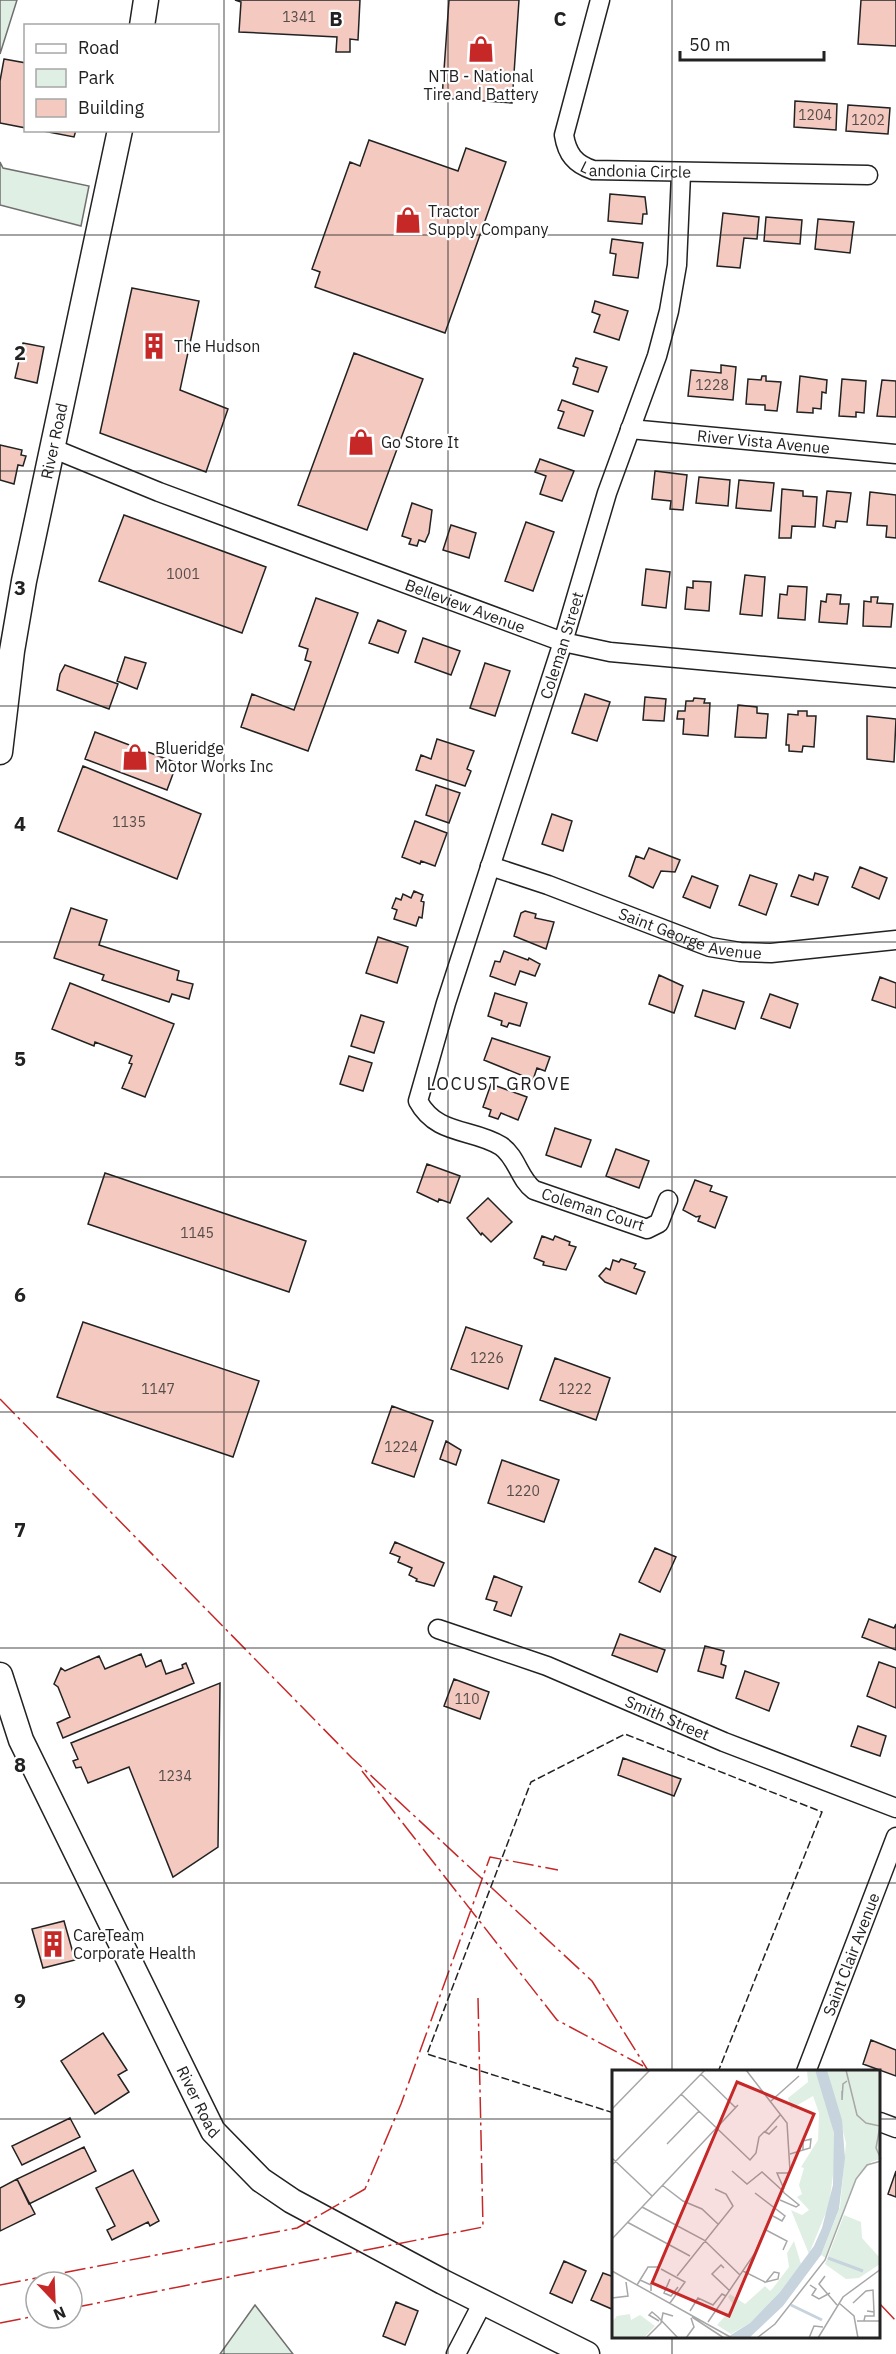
<svg xmlns="http://www.w3.org/2000/svg" width="896" height="2354" viewBox="0 0 896 2354" font-family="'IBM Plex Sans',sans-serif">
	<rect width="100%" height="100%" fill="#fff"/>
	<path fill="#e0efe3" stroke="#6f6f6f" stroke-width="1.5" d="M0 0H17L0 54Z
		M0 162 3 168 89 186 81 226 0 205Z
		M255 2305 293 2354H220Z"/>
	<path fill="#f3c9c0" stroke="#222" stroke-width="1.5" d="M235 0H360L358 40 350 39V52H336L337 37 239 32 241 2Z
		M449 0H519L512 103 442 98Z
		M861 0H896V46L858 44Z
		M4 59 26 63V128L0 123V81Z
		M795 101 837 104 836 130 794 127Z
		M848 105 890 108 888 134 846 131Z
		M38 130H76L74 137Z
		M369 140 458 171 466 148 506 162 445 333 315 287 320 272 312 269 350 162 360 166Z
		M610 194 645 197 647 214H643L642 224 608 221Z
		M723 213 759 217 757 239 744 238 740 268 717 266Z
		M766 217 802 220 800 244 764 241Z
		M818 219 854 222 850 253 815 249Z
		M612 239 643 243 638 278 613 275 616 254 610 253Z
		M132 288 199 301 180 390 228 409 206 472 100 433Z
		M595 301 628 311 619 340 594 332 600 315 592 312Z
		M23 343 44 347 37 383 15 378Z
		M354 353 423 379 367 530 298 505Z
		M576 358 607 367 598 392 573 384 578 368 573 366Z
		M721 365 736 367 733 400 688 396 691 370 721 373Z
		M762 376H766V381L781 382 777 411 765 410V405L746 404 748 379 761 380Z
		M800 376 827 380 826 393 822 392 821 409 813 408V413L797 412Z
		M842 379 866 381 864 413 856 412V417L839 416Z
		M882 380 896 381V417L877 416Z
		M562 400 593 411 584 436 558 428 564 412 558 410Z
		M0 445 22 450 21 455 26 456 23 466 18 465 14 484 0 480Z
		M540 459 574 471 562 501 540 494 546 476 535 472Z
		M655 471 687 475 683 510 670 509 671 501 652 499Z
		M699 477 730 480 728 506 696 503Z
		M739 480 774 483 771 511 736 508Z
		M782 489 803 491V496L817 497 815 527 792 526 791 538H779Z
		M827 491 851 493 847 522 836 521 835 528 823 526Z
		M870 492 896 495V538L886 537 887 526 867 525Z
		M412 503 432 510 429 533 425 542 419 540 417 546 409 544 411 539 402 536Z
		M124 515 266 567 242 633 99 581Z
		M526 522 554 532 533 591 505 581Z
		M451 525 476 533 469 558 443 550Z
		M646 569 670 572 666 608 642 605Z
		M745 575 765 577 762 616 740 614Z
		M693 581 711 582 709 611 685 609 687 587 693 588Z
		M788 586 807 587 805 620 778 618 780 594 787 595Z
		M827 594 841 595 840 604H849L847 624 819 622 821 601 826 602Z
		M871 597H878L877 603 893 604 891 627 863 626 864 601 871 602Z
		M316 598 358 613 308 751 241 727 252 694 294 710 311 662 305 660 308 649 299 646Z
		M378 620 406 631 398 653 369 643Z
		M423 638 460 651 451 675 415 662Z
		M125 657 146 663 137 689 117 681Z
		M485 663 510 671 495 716 470 708Z
		M65 665 118 684 109 709 57 690 60 674Z
		M585 694 610 702 597 741 572 733Z
		M645 697 666 699 664 721 643 720Z
		M694 698 705 699 704 703H710L708 736 683 734 684 719H677L678 711H685L686 701H693Z
		M738 705 757 707V713L768 714 766 738 735 737Z
		M798 711H807V716H816L814 747 803 746 802 752 789 751V745H786L788 714 798 715Z
		M867 716 896 719 894 762 867 759Z
		M95 732 177 763 167 790 85 759Z
		M437 739 474 751 467 769 471 771 465 786 416 770 421 755 431 759Z
		M83 766 201 814 177 879 58 831Z
		M436 785 460 793 449 823 426 815Z
		M552 814 572 821 563 851 542 844Z
		M415 821 447 833 435 866 421 861 420 864 402 857Z
		M649 848 680 860 675 872 661 871 653 888 629 876 636 856 644 859Z
		M860 867 887 878 879 899 852 887Z
		M815 873 828 877 818 905 791 896 799 875 813 880Z
		M750 875 777 884 766 915 739 905Z
		M692 876 718 886 710 908 683 897Z
		M414 891 423 895 421 901 424 902 422 918 419 917 416 926 394 919 397 910 392 908 396 898 401 900 403 894 411 898Z
		M71 908 107 920 99 945 179 971 177 980 193 984 189 999 172 994 169 1002 102 980 104 975 54 958Z
		M525 911 536 914 535 918 554 922 546 949 514 936 521 913Z
		M378 937 408 947 397 983 366 973Z
		M504 951 528 960 529 958 540 964 535 976 520 971 515 985 490 976 495 961 500 962Z
		M659 975 683 986 674 1013 649 1004Z
		M880 977 896 983V1008L872 1000Z
		M70 983 174 1024 145 1097 122 1088 132 1064 129 1063 132 1056 95 1042 94 1046 52 1029Z
		M703 990 744 1002 735 1029 695 1016Z
		M495 993 527 1003 520 1026 509 1023 507 1027 501 1025 502 1021 488 1016Z
		M770 994 798 1004 790 1028 761 1018Z
		M361 1015 384 1022 374 1053 351 1046Z
		M492 1038 550 1057 545 1071 537 1068 533 1080 484 1060Z
		M349 1056 372 1063 363 1091 340 1084Z
		M491 1084 527 1097 518 1120 501 1113 498 1119 489 1116 491 1110 483 1107Z
		M555 1128 591 1140 581 1167 546 1155Z
		M616 1149 649 1161 639 1188 606 1176Z
		M427 1164 460 1176 450 1203 439 1199 438 1202 417 1192Z
		M105 1173 306 1241 289 1292 88 1224Z
		M695 1180 712 1186 710 1191 727 1197 715 1228 698 1221 700 1216 696 1217 683 1210Z
		M488 1198 512 1222 491 1242 482 1233 481 1235 467 1218Z
		M542 1236 553 1240 555 1236 570 1242 569 1245 576 1247 566 1270 543 1265 544 1262 534 1258Z
		M621 1259 636 1264 634 1268 645 1272 636 1294 605 1282 599 1276 606 1268 610 1270 613 1260 619 1262Z
		M83 1322 259 1381 233 1457 57 1397Z
		M466 1327 522 1346 508 1389 451 1369Z
		M555 1358 610 1378 596 1420 540 1400Z
		M392 1406 433 1421 414 1477 372 1463Z
		M446 1441 461 1450 456 1465 440 1459Z
		M502 1460 559 1480 544 1522 488 1503Z
		M395 1542 444 1563 434 1586 416 1581 417 1579 409 1575 412 1568 398 1562 400 1557 390 1553Z
		M655 1548 676 1557 660 1592 639 1582Z
		M494 1576 522 1587 511 1616 494 1610 497 1602 486 1599Z
		M869 1619 894 1628 896 1624V1650L862 1637Z
		M620 1634 665 1650 657 1672 612 1655Z
		M705 1646 724 1651 721 1664 726 1666 723 1678 698 1671Z
		M141 1654 146 1667 161 1660 166 1674 183 1668 182 1665 186 1663 194 1683 63 1738 57 1723 70 1717 58 1687 54 1684 61 1668 65 1671 99 1656 105 1669Z
		M879 1662 896 1668V1708L867 1696Z
		M745 1671 779 1683 769 1711 736 1698Z
		M454 1679 489 1692 480 1719 444 1706Z
		M220 1683 218 1847 173 1877 129 1767 88 1783 81 1767 76 1768 73 1761 78 1759 71 1743Z
		M858 1726 886 1736 880 1756 851 1746Z
		M623 1758 681 1779 674 1796 618 1775Z
		M64 1921 75 1960 43 1968 32 1929Z
		M103 2033 127 2070 118 2075 129 2092 95 2114 61 2061Z
		M871 2040 896 2050V2076L863 2064Z
		M70 2118 80 2137 22 2165 12 2146Z
		M84 2147 96 2171 29 2204 17 2179Z
		M133 2170 159 2221 150 2226 148 2222 112 2240 107 2230 115 2226 96 2188Z
		M896 2171V2197L888 2194Z
		M17 2179 35 2214 0 2231V2188Z
		M564 2261 586 2271 572 2303 550 2293Z
		M603 2273 614 2277V2310L591 2300Z
		M396 2302 418 2311 405 2345 383 2336Z"/>
	<g fill="none" stroke-linecap="round" stroke-linejoin="round">
		<defs>
			<g id="street">
				<path id="s1" d="M600 0 564 135C567 154 575 164 593 170L868 175"/>
				<path id="s2" d="M630 429 896 454"/>
				<path id="s3" d="M54 449 159 492 563 642 610 652 896 678"/>
				<path id="s4" d="M490 866 548 885 710 947 740 952 771 953 896 940"/>
				<path id="s5" d="M668 1200 659 1223 647 1229 534 1190C519 1179 517 1157 501 1146 472 1128 437 1136 418 1101L446 1003 563 642 607 493 657 356 669 311 677 265 681 174"/>
				<path id="s6" d="M438 1629 547 1666 724 1742 896 1808"/>
				<path id="s7" d="M806 2072 896 1837"/>
				<path d="M880 2122 896 2128"/>
				<path d="M456 2354 483 2302"/>
			</g>
			<g id="secondary">
				<path d="M142 26 146 0"/>
				<path id="s8" d="M0 752 12 651 24 581 120 130"/>
				<path id="s9" d="M0 1675 21 1740 213 2131 261 2180 292 2201 443 2282 587 2354"/>
			</g>
		</defs>
		<use href="#street" stroke="#222" stroke-width="21"/>
		<use href="#secondary" stroke="#222" stroke-width="27"/>
		<use href="#street" stroke="#fff" stroke-width="18"/>
		<use href="#secondary" stroke="#fff" stroke-width="24"/>
		<path stroke="#222" stroke-width="1.5" stroke-dasharray="8 3" stroke-linecap="butt" d="M614 2113 427 2054 531 1782 625 1734 822 1812 718 2072"/>
		<path stroke="#c62828" stroke-width="1.5" stroke-dasharray="21 4.5 3 4.5" stroke-linecap="butt" d="M0 1399 352 1758 592 1981 649 2072
			M362 1771 557 2020 643 2066
			M0 2285 297 2228 365 2189 401 2104 490 1857 558 1870
			M880 2304 896 2321
			M72 2308 483 2227 478 1998
			M0 2323 36 2316"/>
	</g>
	<path fill="none" stroke="#222" stroke-width="1.5" stroke-opacity="0.55" d="M224 0V2354M448 0V2354M672 0V2072M0 235H896M0 471H896M0 706H896M0 942H896M0 1177H896M0 1412H896M0 1648H896M0 1883H896M0 2119H614M880 2119H896M672 2338V2354"/>
	<defs>
		<symbol id="shop-bare" viewBox="-9 -9 18 18"><path d="M-5-2.5h2.3a2.7 3.5 0 0 1 5.4 0H5L5.5 6h-11ZM-1.5-2.5h3a1.5 2.3 0 0 0-3 0Z" fill="#c62828" stroke="#fff" stroke-width="2.5" paint-order="stroke"/></symbol>
		<symbol id="building-bare" viewBox="-9 -9 18 18"><path d="M-4-6H4V6H1V3H-1V6H-4ZM-2.5-4.3h1.7v1.8h-1.7ZM.8-4.3h1.7v1.8H.8ZM-2.5-1h1.7V.8h-1.7ZM.8-1h1.7V.8H.8Z" fill="#c62828" stroke="#fff" stroke-width="2.5" paint-order="stroke"/></symbol>
	</defs>
	<g fill-rule="evenodd">
		<use href="#shop-bare" x="462" y="30" width="38" height="38"/>
		<use href="#shop-bare" x="389" y="201" width="38" height="38"/>
		<use href="#building-bare" x="135" y="327" width="38" height="38"/>
		<use href="#shop-bare" x="342" y="423" width="38" height="38"/>
		<use href="#shop-bare" x="116" y="738" width="38" height="38"/>
		<use href="#building-bare" x="34" y="1925" width="38" height="38"/>
	</g>
	<g text-anchor="middle" dominant-baseline="central" stroke-width="4.5" stroke-linejoin="round" paint-order="stroke">
		<g font-size="14" fill="#564c4a">
			<text x="299" y="17">1341</text>
			<text x="815" y="115">1204</text>
			<text x="868" y="120">1202</text>
			<text x="712" y="385">1228</text>
			<text x="183" y="574">1001</text>
			<text x="129" y="822">1135</text>
			<text x="197" y="1233">1145</text>
			<text x="487" y="1358">1226</text>
			<text x="158" y="1389">1147</text>
			<text x="575" y="1389">1222</text>
			<text x="401" y="1447">1224</text>
			<text x="523" y="1491">1220</text>
			<text x="467" y="1699">110</text>
			<text x="175" y="1776">1234</text>
		</g>
		<g font-size="16" fill="#222" stroke="#fff" text-anchor="start">
			<text x="481" y="76" text-anchor="middle">NTB - National<tspan x="481" dy="18">Tire and Battery</tspan></text>
			<text x="428" y="211">Tractor<tspan x="428" dy="18">Supply Company</tspan></text>
			<text x="174" y="346">The Hudson</text>
			<text x="381" y="442">Go Store It</text>
			<text x="155" y="748">Blueridge<tspan x="155" dy="18">Motor Works Inc</tspan></text>
			<text x="73" y="1935">CareTeam<tspan x="73" dy="18">Corporate Health</tspan></text>
		</g>
		<g font-size="16" fill="#222" stroke="#fff">
			<text stroke="none"><textPath href="#s1" startOffset="231">Landonia Circle</textPath></text>
			<text stroke="none"><textPath href="#s8" startOffset="316">River Road</textPath></text>
			<text stroke="none"><textPath href="#s2" startOffset="134">River Vista Avenue</textPath></text>
			<text stroke="none"><textPath href="#s3" startOffset="440">Belleview Avenue</textPath></text>
			<text stroke="none"><textPath href="#s5" startOffset="788">Coleman Street</textPath></text>
			<text stroke="none"><textPath href="#s4" startOffset="212">Saint George Avenue</textPath></text>
			<text transform="translate(593 1209) rotate(18)">Coleman Court</text>
			<text stroke="none"><textPath href="#s6" startOffset="246">Smith Street</textPath></text>
			<text stroke="none"><textPath href="#s7" startOffset="126">Saint Clair Avenue</textPath></text>
			<text stroke="none"><textPath href="#s9" startOffset="471">River Road</textPath></text>
		</g>
		<g font-size="18" letter-spacing="1.5" fill="#222" stroke="#fff">
			<text x="499" y="1083">LOCUST GROVE</text>
		</g>
	</g>
	<g transform="translate(612 2070)">
		<rect width="268" height="268" fill="#fff"/>
		<path d="M195 0H203L212 23 222 63 223 90 217 135 197 184 179 140 190 145 197 140 185 127 190 124 187 115 192 98 189 97 206 70 207 43 201 26 179 39 176 28 196 12ZM215 0H268V89L259 92 245 109 214 188 209 185 228 137 234 73ZM232 145 249 152 250 168 268 188V194L247 208 234 209 213 194ZM182 171 189 194 168 222 138 253 119 264 105 255 122 236 116 227 118 224 133 234 153 216 158 221 161 218 177 197 175 183ZM18 244 19 250 28 245 43 256 32 268 1 267 0 252 5 246Z" fill="#e0efe3"/>
		<path d="M203 0H215L230 50 233 88 227 139 209 185 171 236 137 268H114L138 253 168 222 202 176 210 158 221 115 222 63Z" fill="#c7d3dd"/>
		<path fill="none" stroke="#c7d3dd" stroke-width="3" d="M216 188 251 201M179 235 210 250"/>
		<path fill="none" stroke="#a7a7a7" stroke-width="1.5" d="M234 0 245 45 254 53 268 56 264 78 269 89M89 4 124 38M230 21V30L231 14 235 11M69 24 138 90 144 83 147 67 153 61M159 31 187 6M0 39 38 0M165 56 157 64 153 62 169 44M55 74 87 41M178 84 198 78 199 69 191 71V80M0 88 40 126M0 95 93 0M120 101 135 114 150 102 172 122M50 115 71 131 90 139 106 154M172 119 165 103H177M143 123 173 146 170 151 161 146M168 130 184 137 187 135 171 122M30 137 92 170 128 205M15 152 78 186M154 160 175 171 171 180M0 169 126 35M112 198 109 195 100 204 118 221M49 199 73 212 58 233M0 201 120 268M131 201 153 212M162 202 167 203 166 209 154 212ZM65 206 121 136 114 124 103 119M213 206 207 214 225 235M58 209 52 223 59 226 66 217M28 210 39 215V221M25 215 36 197H46M198 215 204 219 200 225 207 229 218 223M0 228 16 226 14 212M227 233 242 246 246 268M241 233 254 221 261 220 262 242M78 241 86 228 101 235 110 224 114 226M80 247 112 268M47 251 37 245 40 242 46 247 66 268M245 251H269M252 251 253 246H262V242L255 241M96 252 143 183 178 101 175 53 134 0M49 253 51 243 61 246M34 268 49 253M74 268 82 257 79 248M145 268 163 254 213 190 244 109 255 95 269 91M197 268 202 256 211 257M206 268 231 227 269 199"/>
		<path fill="#c62828" fill-opacity="0.15" stroke="#c62828" stroke-width="3" d="M125 12 202 44 117 246 40 213Z"/>
		<rect width="268" height="268" fill="none" stroke="#222" stroke-width="3"/>
	</g>
	<g font-size="20" text-anchor="middle" font-weight="bold" fill="#222" stroke="#fff" stroke-width="4.5" stroke-linejoin="round" paint-order="stroke">
		<text x="336" y="26">B</text>
		<text x="560" y="26">C</text>
		<text x="20" y="360">2</text>
		<text x="20" y="595">3</text>
		<text x="20" y="831">4</text>
		<text x="20" y="1066">5</text>
		<text x="20" y="1302">6</text>
		<text x="20" y="1537">7</text>
		<text x="20" y="1772">8</text>
		<text x="20" y="2008">9</text>
	</g>
	<rect x="24" y="24" width="195" height="108" fill="#ffffff" stroke="#a7a7a7" stroke-width="1.5"/>
	<rect x="36" y="44" width="30" height="9" fill="#ffffff" stroke="#a7a7a7" stroke-width="1.5"/>
	<text x="78" y="54" font-size="18" fill="#222222">Road</text>
	<rect x="36" y="69" width="30" height="18" fill="#e0efe3" stroke="#a7a7a7" stroke-width="1.5"/>
	<text x="78" y="84" font-size="18" fill="#222222">Park</text>
	<rect x="36" y="99" width="30" height="18" fill="#f3c9c0" stroke="#a7a7a7" stroke-width="1.5"/>
	<text x="78" y="114" font-size="18" fill="#222222">Building</text>
	<g transform="translate(54 2300) rotate(157)"><circle r="28" fill="#ffffff" stroke="#a7a7a7" stroke-width="1.5"/>
	<path d="M0-4.5L10 22L0 15L-10 22Z" fill="#c62828"/>
	<text y="-9" font-size="16" font-weight="bold" text-anchor="middle" fill="#222222">N</text>
	</g>
	<path d="M680 51v9h144v-9" fill="none" stroke="#222222" stroke-width="3"/>
	<text x="689" y="51" font-size="18" fill="#222222" stroke="#ffffff" stroke-width="4.5" paint-order="stroke">50 m</text>
</svg>
